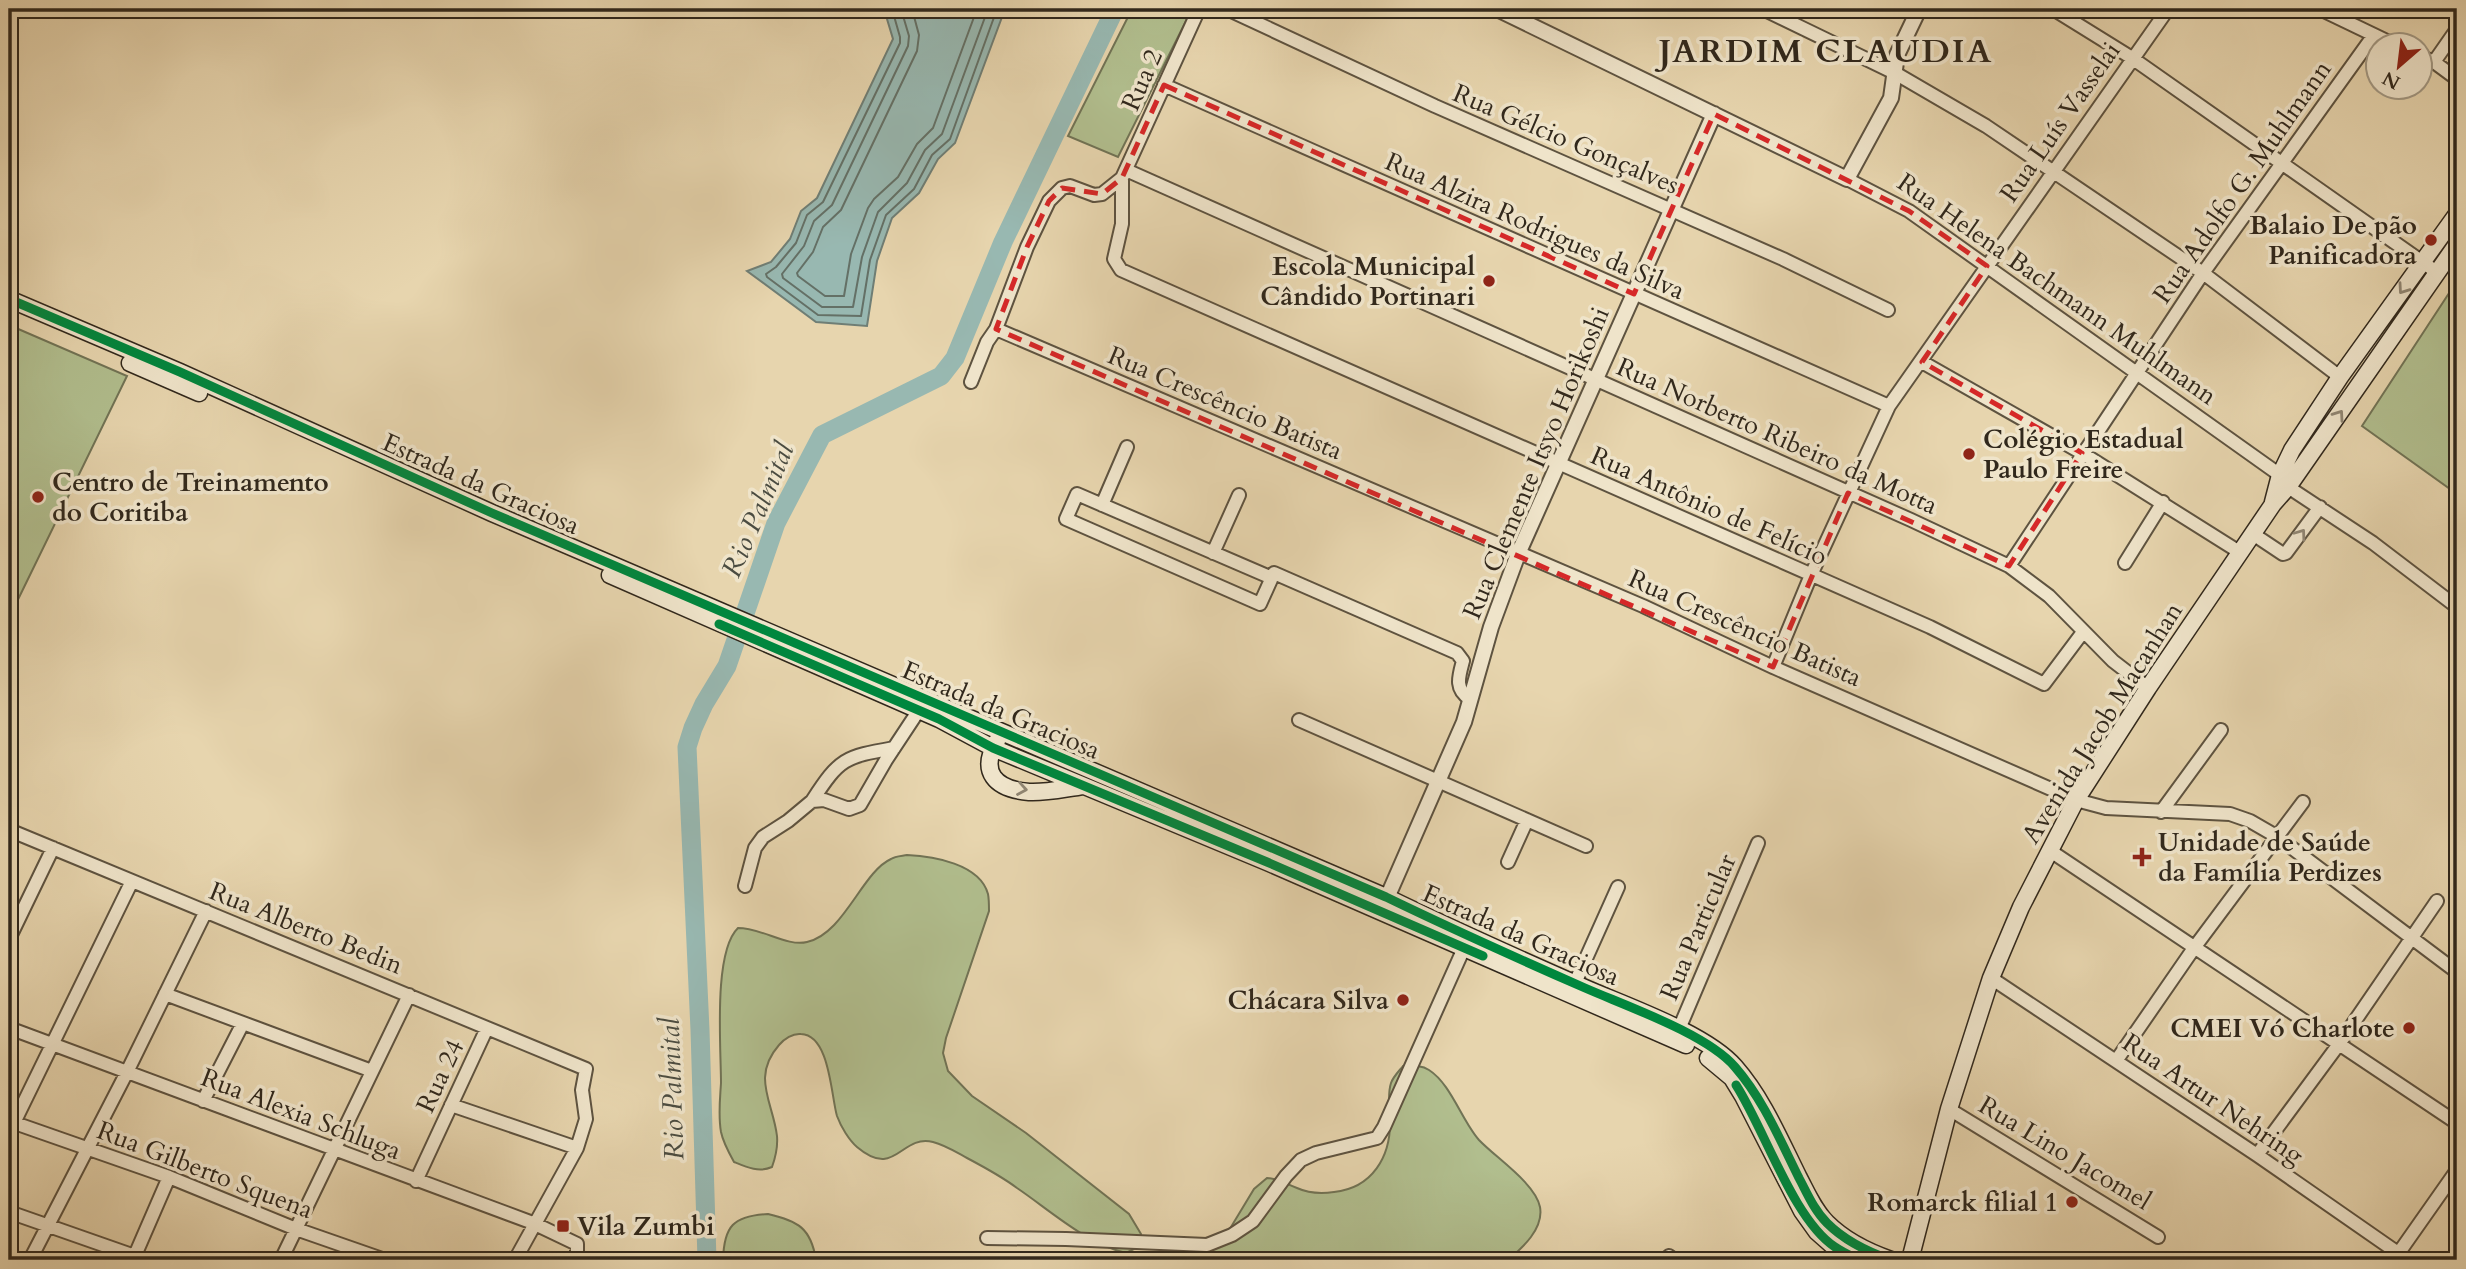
<svg xmlns="http://www.w3.org/2000/svg" width="2466" height="1269" viewBox="0 0 2466 1269" font-family="Cardo,serif">
	<rect width="100%" height="100%" fill="#e7d5ae"/>
	<filter id="stains"><feTurbulence type="fractalNoise" baseFrequency=".00286" numOctaves="4"/><feColorMatrix values="0 0 0 0 .2 0 0 0 0 .09 0 0 0 0 .02 0 0 0 .5 -.17"/></filter>
	<radialGradient id="worn" r=".72"><stop offset=".6" stop-color="#630" stop-opacity="0"/><stop offset="1" stop-color="#630" stop-opacity=".3"/></radialGradient>
	<path fill="#b1be8e" stroke="#717355" stroke-width="2" d="M1132 9H1192L1118 157 1068 136Z
		M2455 284 2457 285V494L2362 426Z
		M9 325 127 376 9 618Z
		M907 855C933 856 980 864 988 894 989 899 989 906 989 911L946 1038 943 1053 948 1071 972 1096 1026 1133 1129 1214 1141 1234 1140 1246 1126 1253C1085 1243 1051 1211 1017 1188 1001 1176 984 1167 967 1158 956 1152 945 1145 933 1142 900 1134 896 1180 857 1147 849 1140 841 1127 837 1116 831 1096 830 1035 801 1034 793 1033 784 1039 779 1045 751 1077 773 1102 777 1136 778 1148 776 1156 772 1167 759 1173 746 1167 734 1162 729 1153 723 1142 721 1132 718 1115 720 1100 721 1083 721 1047 713 952 738 928 762 928 787 947 807 942 844 934 862 872 891 859 895 856 902 856 907 855Z
		M1403 1066C1413 1066 1421 1065 1429 1070 1451 1084 1462 1121 1479 1140 1496 1158 1535 1183 1540 1207 1544 1229 1522 1248 1508 1260H1205L1231 1227 1254 1189 1267 1178C1278 1178 1286 1184 1297 1188 1308 1193 1321 1194 1334 1192 1372 1188 1391 1157 1390 1120 1390 1108 1387 1095 1391 1083 1393 1077 1399 1071 1403 1066Z
		M768 1214C798 1221 811 1228 816 1260H723C724 1226 733 1216 768 1214Z"/>
	<path fill="#98b8b1" stroke="#6f7e75" stroke-width="2" d="M884 9H1005L955 143 938 159 919 193 892 218 877 261 867 326 816 322 747 271 771 262 790 239 801 211 817 198 893 39Z"/>
	<g fill="none" stroke-linecap="round" stroke-linejoin="round">
		<path stroke="#647066" stroke-width="2" d="M892 9 900 37V43L823 202 807 215 796 243 776 267 766 274 767 277 818 315 861 316 870 260 886 215 914 189 932 155 950 139 997 9
			M901 9 909 36 908 46 832 205 814 221 804 246 782 274 783 278 822 307H853L862 257 878 212 907 183 925 150 942 134 988 9
			M912 9 919 35 917 51 841 210 823 227 813 252 797 273 798 276 825 296H844L851 254 868 208 874 199 898 177 917 144 933 128 977 9"/>
		<path stroke="#98b8b1" stroke-width="19" d="M707 1260 700 1030 687 747 693 728 704 704 727 666 776 523 822 435 941 376 955 358 1003 242 1115 9"/>
		<defs>
			<path id="minor" d="M1199 9 1122 178V224L1114 259 1121 270 1930 627 2044 684 2083 632
				M1227 9 1435 106 1783 259 1888 310
				M1763 9 1895 73 1986 126 2203 273 2340 377
				M2053 9 2132 58 2438 273
				M2320 9 2397 46
				M2420 56 2434 62 2457 79
				M2434 62 2457 29
				M1164 85 1889 406
				M1126 170 1911 520 2009 566 2049 596 2113 661 2148 688
				M1847 179 1909 211 2280 475
				M996 329 1643 606 1773 667 2076 800 2106 808 2230 814 2250 821 2276 836 2457 972
				M1922 362 2082 453 2241 553
				M971 382 987 342 996 329 1027 247 1049 201 1062 188 1070 186 1094 195 1102 194 1122 178
				M2288 487 2373 543 2457 607
				M1102 505 1127 447
				M2253 534 2283 554 2286 553 2320 507
				M1213 553 1239 495
				M2125 563 2163 502
				M2009 566 2203 273 2374 35
				M1272 578 1077 494 1066 519 1260 604 1274 573 1457 653 1463 661C1459 676 1454 689 1470 699
				M1773 667 1811 575 1889 406 2168 9
				M1299 720 1586 846
				M812 801C840 758 844 757 894 748
				M2161 812 2221 730
				M9 830 586 1069 582 1090 586 1119 577 1148 515 1260
				M2049 850 2457 1123
				M1508 862 1527 820
				M745 886 755 848 763 837 788 821 812 801 824 800 849 809 860 805 886 760 919 710
				M9 939 53 848
				M1991 978 2257 1155 2408 1260
				M1575 983 1618 887
				M165 994 372 1071
				M9 1028 533 1223 577 1244V1260
				M1679 1029 1758 843
				M2116 1061 2194 948 2303 802
				M203 1101 243 1023
				M451 1105 577 1148
				M1949 1109 2158 1237
				M9 1121 169 1177 296 1229 385 1260
				M9 1133 132 881
				M2257 1155 2339 1044 2437 901
				M416 1181 487 1028
				M9 1212 146 1260
				M987 1238 1066 1239 1207 1245 1232 1235 1253 1221 1286 1176 1301 1160 1316 1153 1377 1138 1384 1127 1464 948
				M2398 1254 2457 1170
				M1669 1256 1674 1260
				M30 1260 127 1072 206 911
				M133 1260 169 1177
				M281 1260 409 995"/>
			<path id="tertiary" d="M1497 9 1847 179 1891 98 1897 55 1919 9
				M1383 907 1464 722 1491 627 1518 554 1714 114"/>
			<path id="secondary" d="M9 299 180 372 492 513 1386 897C1452 929 1519 959 1585 988 1626 1006 1707 1034 1735 1067 1763 1099 1780 1140 1799 1178 1807 1193 1814 1210 1827 1223 1844 1240 1868 1252 1891 1260
				M130 363 199 393
				M2273 502 2280 475 2292 450 2340 377 2457 214
				M610 575 939 719 993 748 1267 862 1686 1045
				M997 741C979 772 995 789 1029 792 1047 793 1067 788 1084 786
				M1708 1058 1732 1078 1743 1096 1802 1211 1817 1232 1834 1247 1859 1260
				M1910 1260 1949 1109 1991 978 2021 907 2076 800 2148 688 2273 504 2288 487 2457 244"/>
		</defs>
		<use href="#minor" stroke="#5e5340" stroke-width="16"/>
		<use href="#tertiary" stroke="#5e5340" stroke-width="18"/>
		<use href="#secondary" stroke="#31281c" stroke-width="19"/>
		<use href="#minor" stroke="#efe4ca" stroke-width="12"/>
		<use href="#tertiary" stroke="#efe4ca" stroke-width="14"/>
		<use href="#secondary" stroke="#efe4ca" stroke-width="16"/>
		<defs>
			<path id="cycleway" d="M9 299 180 372 492 513 1386 897C1452 929 1519 959 1585 988 1626 1006 1707 1034 1735 1067 1763 1099 1780 1140 1799 1178 1807 1193 1814 1210 1827 1223 1844 1240 1868 1252 1891 1260
				M719 624 939 719 993 748 1267 862 1483 956
				M1736 1085C1765 1130 1793 1219 1835 1247 1842 1252 1851 1256 1859 1260"/>
		</defs>
		<use href="#cycleway" stroke="#efe4ca" stroke-width="13"/>
		<use href="#cycleway" stroke="#00873e" stroke-width="9"/>
	</g>
	<defs><path id="oneway-chevron" d="M-2-3.5L2.5 0L-2 3.5" fill="none" stroke-width="1.6" stroke-linecap="round" stroke-linejoin="round" transform="scale(1.75)"/></defs>
	<g stroke="#908673">
		<use href="#oneway-chevron" transform="translate(2403 289) rotate(125)"/>
		<use href="#oneway-chevron" transform="translate(2339 415) rotate(-55)"/>
		<use href="#oneway-chevron" transform="translate(2301 534) rotate(-54)"/>
		<use href="#oneway-chevron" transform="translate(1022 789) rotate(10)"/>
	</g>
	<path fill="none" stroke="#d62828" stroke-width="5" stroke-dasharray="14 9" stroke-linejoin="round" d="M1164 85 1634 294 1714 114 1909 211 1987 266 1922 362 2082 453 2009 566 1848 493 1773 667 996 329 1027 247 1049 201 1062 188 1102 194 1122 178Z"/>
	<g fill="#8f2418" stroke="#efe4ca" stroke-width="2.5">
		<circle cx="2431" cy="240" r="7"/>
		<circle cx="1489" cy="281" r="7"/>
		<circle cx="1969" cy="454" r="7"/>
		<circle cx="38" cy="497" r="7"/>
		<path d="M2138.5 846.5h7v7h7v7h-7v7h-7v-7h-7v-7h7z"/>
		<circle cx="1403" cy="1000" r="7"/>
		<circle cx="2409" cy="1028" r="7"/>
		<circle cx="2072" cy="1202" r="7"/>
		<rect x="556" y="1219" width="14" height="14" rx="3.5"/>
	</g>
	<g text-anchor="middle" dominant-baseline="central" stroke-width="7" stroke-linejoin="round" paint-order="stroke">
		<g font-size="26" fill="#31281c" stroke="#efe4ca">
			<text transform="translate(1142 80) rotate(-66)">Rua 2</text>
			<text transform="translate(2060 122) rotate(-55)">Rua Luís Vasselai</text>
			<text transform="translate(1566 139) rotate(23)">Rua Gélcio Gonçalves</text>
			<text transform="translate(2242 182) rotate(-55)">Rua Adolfo G. Muhlmann</text>
			<text transform="translate(1535 226) rotate(24)">Rua Alzira Rodrigues da Silva</text>
			<text transform="translate(2057 289) rotate(35)">Rua Helena Bachmann Muhlmann</text>
			<text transform="translate(1225 403) rotate(23)">Rua Crescêncio Batista</text>
			<text transform="translate(1777 436) rotate(24)">Rua Norberto Ribeiro da Motta</text>
			<text transform="translate(1536 463) rotate(-67)">Rua Clemente Itsyo Horikoshi</text>
			<text transform="translate(481 484) rotate(24)">Estrada da Graciosa</text>
			<text transform="translate(1709 506) rotate(24)">Rua Antônio de Felício</text>
			<text transform="translate(1745 628) rotate(24)">Rua Crescêncio Batista</text>
			<text transform="translate(1001 710) rotate(23)">Estrada da Graciosa</text>
			<text transform="translate(2102 723) rotate(-58)">Avenida Jacob Macanhan</text>
			<text transform="translate(1698 927) rotate(-67)">Rua Particular</text>
			<text transform="translate(306 928) rotate(22)">Rua Alberto Bedin</text>
			<text transform="translate(1521 935) rotate(24)">Estrada da Graciosa</text>
			<text transform="translate(440 1076) rotate(-65)">Rua 24</text>
			<text transform="translate(2213 1099) rotate(34)">Rua Artur Nehring</text>
			<text transform="translate(301 1114) rotate(21)">Rua Alexia Schluga</text>
			<text transform="translate(2065 1153) rotate(31)">Rua Lino Jacomel</text>
			<text transform="translate(205 1170) rotate(21)">Rua Gilberto Squena</text>
		</g>
		<g font-size="26" font-weight="bold" fill="#31281c" stroke="#efe4ca" text-anchor="end">
			<text x="2417" y="225">Balaio De pão<tspan x="2417" dy="30">Panificadora</tspan></text>
			<text x="1475" y="266">Escola Municipal<tspan x="1475" dy="30">Cândido Portinari</tspan></text>
			<text x="1983" y="439" text-anchor="start">Colégio Estadual<tspan x="1983" dy="30">Paulo Freire</tspan></text>
			<text x="52" y="482" text-anchor="start">Centro de Treinamento<tspan x="52" dy="30">do Coritiba</tspan></text>
			<text x="2158" y="842" text-anchor="start">Unidade de Saúde<tspan x="2158" dy="30">da Família Perdizes</tspan></text>
			<text x="1389" y="1000">Chácara Silva</text>
			<text x="2395" y="1028">CMEI Vó Charlote</text>
			<text x="2058" y="1202">Romarck filial 1</text>
			<text x="577" y="1226" text-anchor="start">Vila Zumbi</text>
		</g>
		<g font-size="28" font-style="italic" fill="#4b4c41" stroke="#efe4ca">
			<text transform="translate(758 510) rotate(-67)">Rio Palmital</text>
			<text transform="translate(672 1089) rotate(-92)">Rio Palmital</text>
		</g>
		<g font-size="33" font-weight="bold" letter-spacing="2" fill="#31281c" stroke="#efe4ca">
			<text x="1826" y="51">JARDIM CLAUDIA</text>
		</g>
	</g>
	<rect width="2466" height="1269" fill="none" stroke="#e7d5ae" stroke-width="35"/>
	<rect x="10" y="10" width="2445" height="1248" fill="none" stroke="#31281c" stroke-width="3.5"/>
	<rect x="18" y="18" width="2431" height="1234" fill="none" stroke="#31281c" stroke-width="2"/>
	<g transform="translate(2399 66) rotate(208)"><circle r="33" fill="#efe4ca" stroke="#a39984" stroke-width="2"/>
	<path d="M0-5L12 26L0 18L-12 26Z" fill="#8f2418"/>
	<text y="-10" font-size="19" font-weight="bold" text-anchor="middle" fill="#31281c">N</text>
	</g>
	<rect width="100%" height="100%" filter="url(#stains)"/>
	<rect width="100%" height="100%" fill="url(#worn)"/>
</svg>
